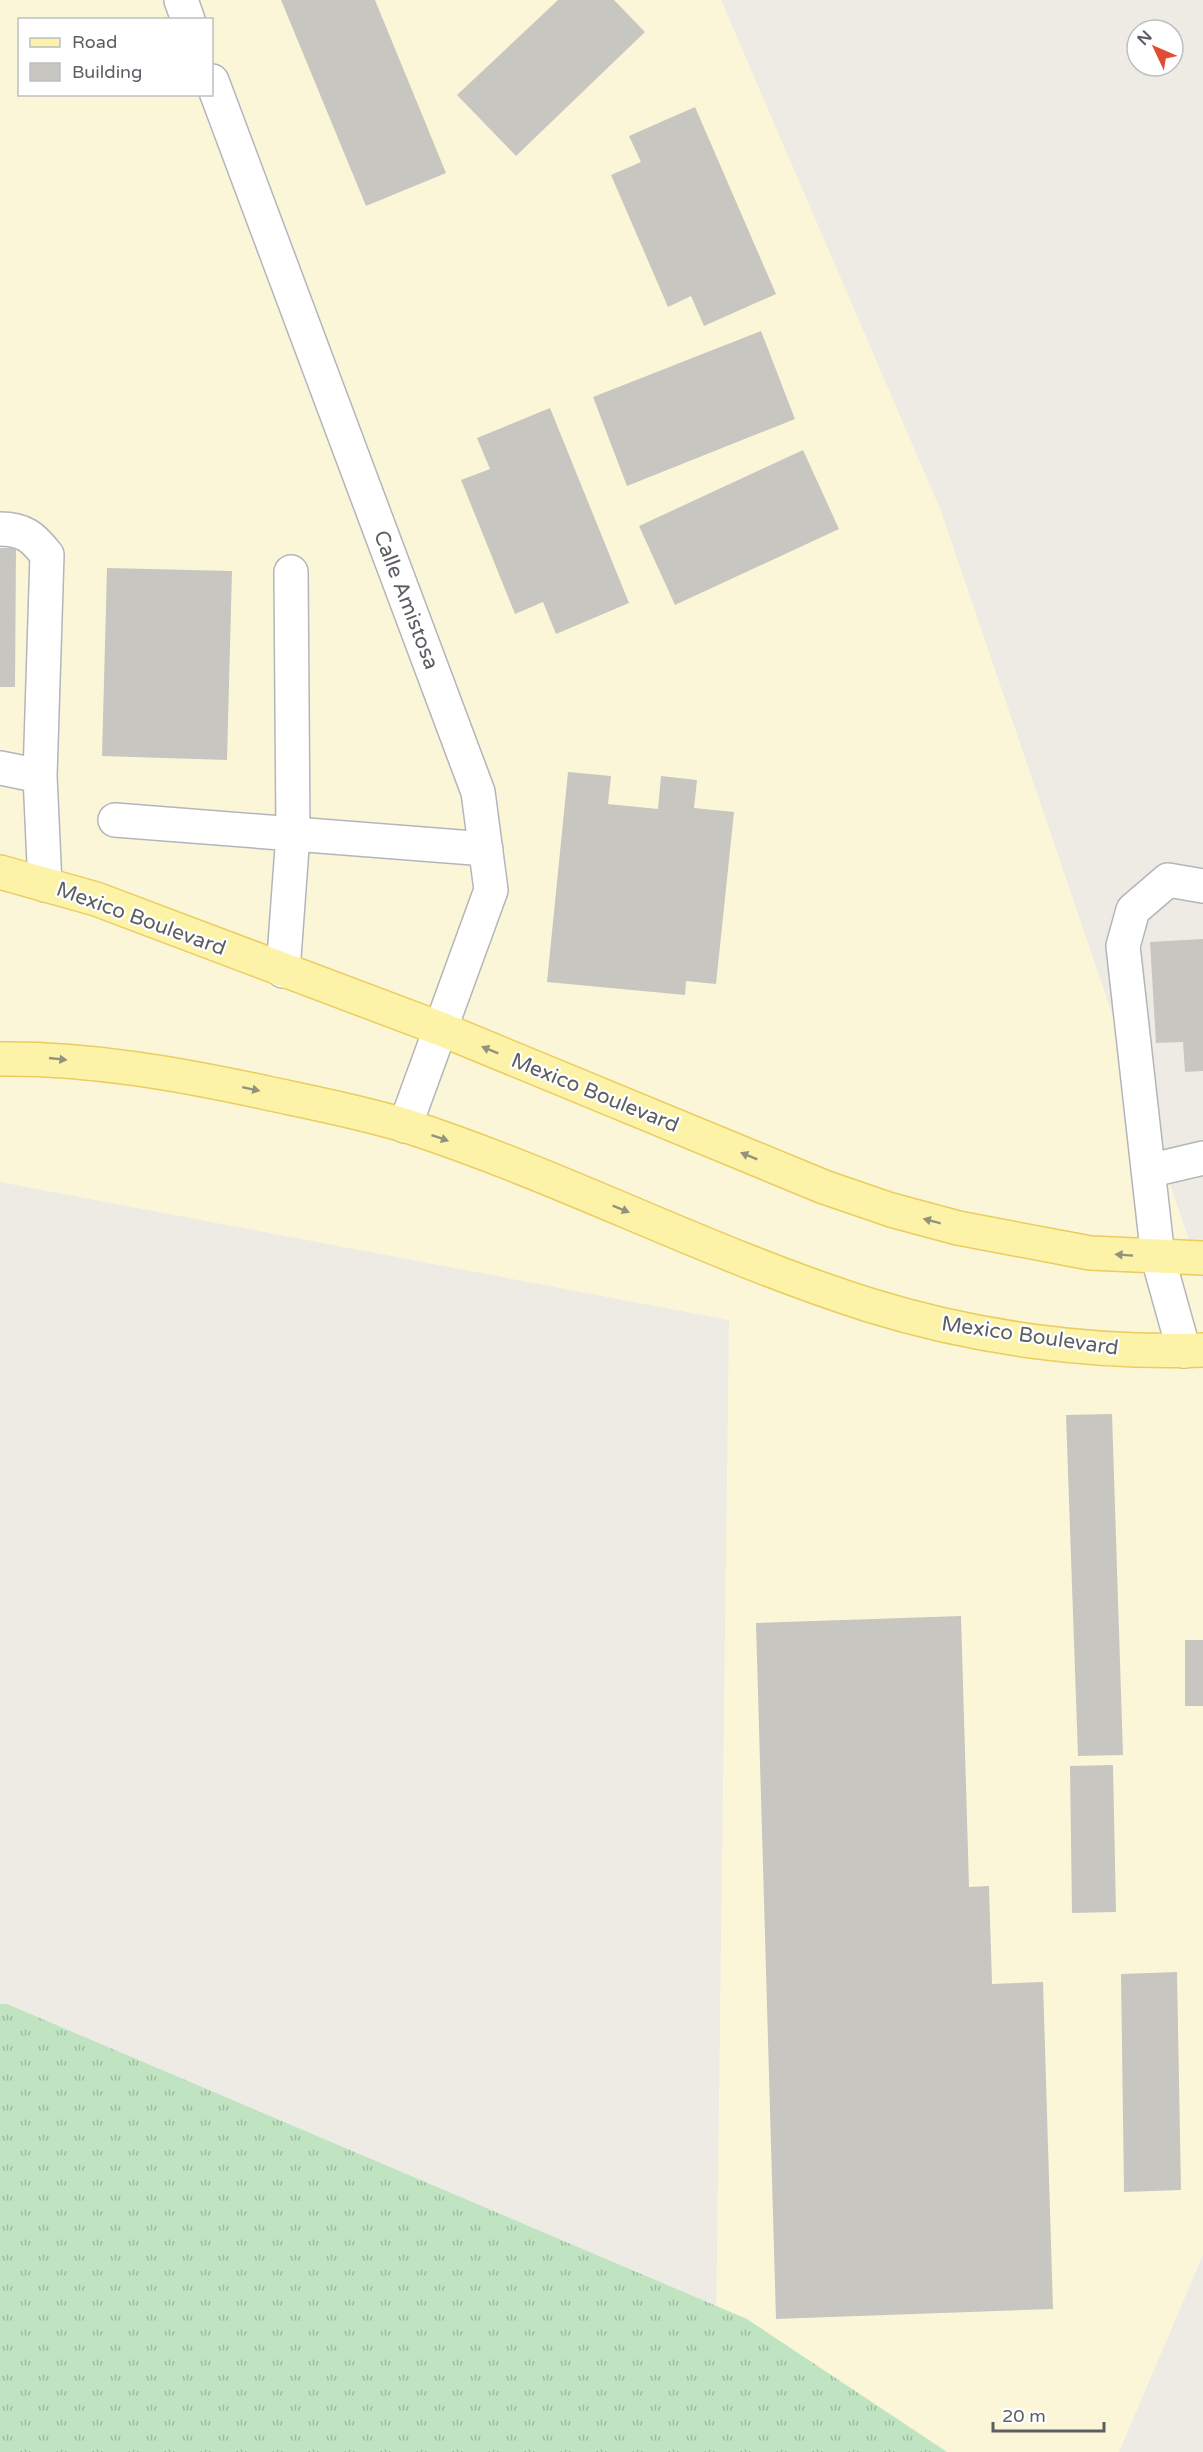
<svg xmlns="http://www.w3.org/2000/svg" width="1203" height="2452" viewBox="0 0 1203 2452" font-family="'Varela Round',sans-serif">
	<defs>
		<pattern id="grass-tufts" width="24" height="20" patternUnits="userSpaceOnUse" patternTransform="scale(1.5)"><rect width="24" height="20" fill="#c0e4c2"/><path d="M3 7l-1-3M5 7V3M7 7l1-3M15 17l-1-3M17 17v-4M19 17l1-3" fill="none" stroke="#9fbca1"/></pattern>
	</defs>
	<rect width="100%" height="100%" fill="#edebe3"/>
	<path fill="#fcf6d9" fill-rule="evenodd" d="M0 0H721L941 511 1203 1281V2255L1119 2452H832L715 2410 729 1320 0 1182ZM20 20H212V94H20Z"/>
	<path fill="url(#grass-tufts)" d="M0 2004H7L747 2319 947 2452H0Z"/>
	<path fill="#c8c6c0" d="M281 0H375L446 173 366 206Z
		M558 0H614L645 32 516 156 457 95Z
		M695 107 776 294 704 326 691 296 668 307 611 175 641 162 629 136Z
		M761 331 795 419 627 486 593 397Z
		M550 408 629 603 556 634 543 602 515 614 461 480 490 469 477 438Z
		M803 450 839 529 675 605 639 526Z
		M0 548H16L15 687H0Z
		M107 568 232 571 227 760 102 756Z
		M568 772 611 776 608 804 658 809 661 776 697 780 694 808 734 812 716 984 686 981 685 995 547 982Z
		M1203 939V1071L1185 1072 1183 1042 1156 1043 1150 942Z
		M1112 1414 1123 1755 1078 1756 1066 1415Z
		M961 1616 969 1887 989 1886 992 1984 1043 1982 1053 2309 776 2319 756 1623Z
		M1185 1640H1203V1706H1185Z
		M1113 1765 1116 1912 1072 1913 1070 1766Z
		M1177 1972 1181 2190 1124 2192 1121 1974Z"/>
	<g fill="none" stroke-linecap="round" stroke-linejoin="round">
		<defs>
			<path id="minor" d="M181 0 188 20
				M212 81 478 792 491 890 405 1126
				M0 529C24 529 33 537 47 555L40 776
				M0 768 40 776 45 885
				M115 820 486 849
				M283 971 293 834 291 572
				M1148 1171 1203 1158
				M1184 1351 1158 1258 1123 946 1133 910 1168 880 1203 886"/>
			<path id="major" d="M0 872 96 899 441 1029 824 1187 891 1210 958 1228 1090 1253 1203 1258
				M0 1059C90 1058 179 1074 267 1093 314 1103 361 1112 407 1126 564 1177 711 1255 869 1305 975 1338 1092 1354 1203 1350"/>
		</defs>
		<use href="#minor" stroke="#b3b5ba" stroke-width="36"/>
		<use href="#major" stroke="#ebcc5e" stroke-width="36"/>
		<use href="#minor" stroke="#fff" stroke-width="33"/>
		<use href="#major" stroke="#fcf3a9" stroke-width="33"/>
	</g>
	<defs><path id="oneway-solid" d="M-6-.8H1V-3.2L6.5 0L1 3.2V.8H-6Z" transform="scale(1.5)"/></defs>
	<g fill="#93927c">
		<use href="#oneway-solid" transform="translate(490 1050) rotate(-158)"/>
		<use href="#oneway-solid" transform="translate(58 1059) rotate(6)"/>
		<use href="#oneway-solid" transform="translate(251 1089) rotate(12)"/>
		<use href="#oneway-solid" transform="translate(440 1138) rotate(19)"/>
		<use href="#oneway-solid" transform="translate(749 1156) rotate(-158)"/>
		<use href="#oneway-solid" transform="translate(621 1209) rotate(22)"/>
		<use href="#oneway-solid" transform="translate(932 1221) rotate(-165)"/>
		<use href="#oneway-solid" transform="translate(1124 1255) rotate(-176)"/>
	</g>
	<g text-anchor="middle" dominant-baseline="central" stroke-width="4.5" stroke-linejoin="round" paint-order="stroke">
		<g font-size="21" fill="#5b5e63" stroke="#fff">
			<text transform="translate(406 600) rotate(69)">Calle Amistosa</text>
			<text transform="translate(141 919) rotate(20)">Mexico Boulevard</text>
			<text transform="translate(595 1093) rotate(22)">Mexico Boulevard</text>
			<text transform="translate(1030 1336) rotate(8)">Mexico Boulevard</text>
		</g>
	</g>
	<rect x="18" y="18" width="195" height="78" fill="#ffffff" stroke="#bdbfc1" stroke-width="1.5"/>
	<rect x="30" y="38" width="30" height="9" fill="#fcf3a9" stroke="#bdbfc1" stroke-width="1.5"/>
	<text x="72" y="48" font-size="18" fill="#5b5e63">Road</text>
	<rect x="30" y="63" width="30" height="18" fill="#c8c6c0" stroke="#bdbfc1" stroke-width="1.5"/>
	<text x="72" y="78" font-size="18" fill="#5b5e63">Building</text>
	<g transform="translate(1155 48) rotate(314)"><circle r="28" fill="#ffffff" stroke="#bdbfc1" stroke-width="1.5"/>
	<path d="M0-4.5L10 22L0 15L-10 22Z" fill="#e24c34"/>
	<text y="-9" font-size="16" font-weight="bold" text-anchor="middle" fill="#5b5e63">N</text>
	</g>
	<path d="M993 2422v9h111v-9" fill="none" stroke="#5b5e63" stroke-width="3"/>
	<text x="1002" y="2422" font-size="18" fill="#5b5e63" stroke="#ffffff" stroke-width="4.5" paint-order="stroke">20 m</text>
</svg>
